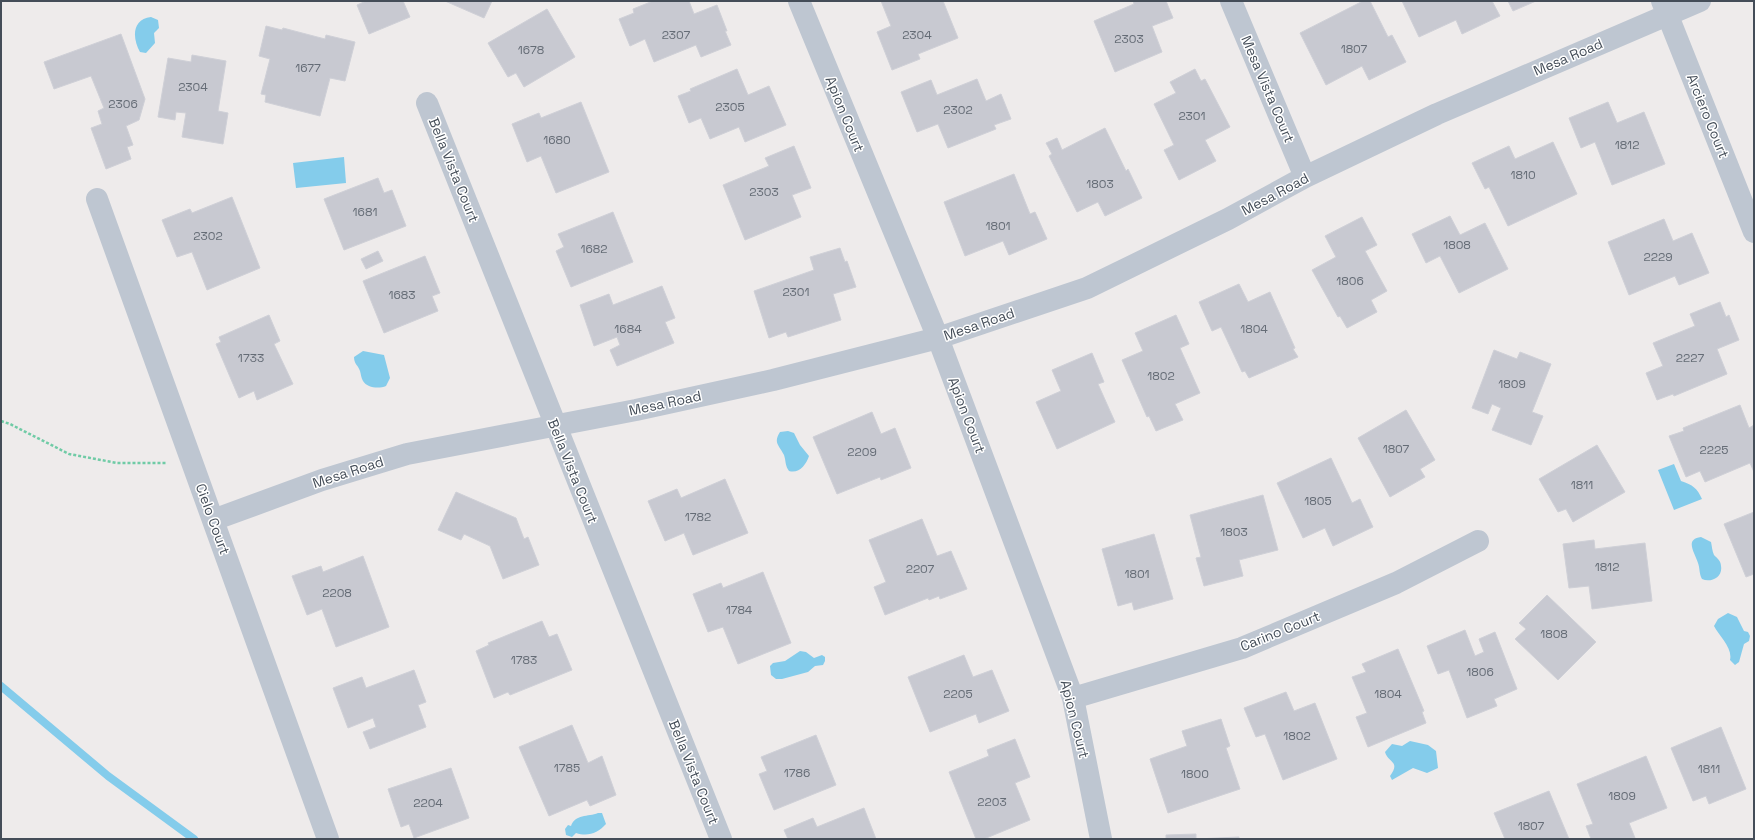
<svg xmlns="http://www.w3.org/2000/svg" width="1755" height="840" viewBox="0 0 1755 840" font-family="'Space Grotesk',sans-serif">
	<rect width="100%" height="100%" fill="#eeebeb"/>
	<path fill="#84cceb" d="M151 17 158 20 159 28 154 33 155 43 146 53 140 52C132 38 132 19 151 17Z
		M344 157 346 183 296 188 293 163Z
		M363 351 384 355 390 378 386 386C379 389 367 388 363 381 361 378 361 374 360 371 358 365 354 364 354 357Z
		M788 431 794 433 800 445 809 456C806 465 799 474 789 471 785 466 786 461 784 455 779 445 773 443 780 432Z
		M1674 464 1681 481C1693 485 1697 488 1702 499L1674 510 1658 470Z
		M1701 537 1711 542C1712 546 1712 551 1714 555 1717 558 1721 561 1721 566 1723 577 1711 583 1702 579 1699 574 1700 568 1698 563 1695 553 1684 539 1701 537Z
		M1728 613 1737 617 1744 631 1748 632 1750 636 1749 641 1744 644 1739 662 1735 665 1730 660C1733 648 1719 636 1714 626L1718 619Z
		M800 651 806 652 814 658 822 655 825 657V661L823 665 815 666 808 672 782 679H776L771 675 770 666 773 663 785 661Z
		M1410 741 1428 745 1436 751 1438 768 1427 773 1413 768 1392 780 1390 776C1401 761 1388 763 1385 752L1392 744 1402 746Z
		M598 813H602L606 824C598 833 588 837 576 833L572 837 566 835 565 829 568 825 571 826C575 814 588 817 598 813Z"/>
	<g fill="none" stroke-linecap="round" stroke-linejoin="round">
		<path stroke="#84cceb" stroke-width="8" d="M1 686 108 776 194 839"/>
	</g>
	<path fill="#c8c9d1" stroke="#cfd0d7" d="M366 1H403L410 17 369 34 357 5Z
		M445 1H492L484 18Z
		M653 1H689L694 14 717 5 727 31H725L731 45 701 57 696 45 654 62 645 39 630 46 619 19 634 13 633 9Z
		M881 1H943L958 38 918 54 920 59 892 70 877 32 891 26Z
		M1133 1H1166L1173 18 1152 26 1162 52 1115 72 1094 21 1134 4Z
		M1363 1H1370L1388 37 1392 35 1406 62 1369 80 1362 66 1326 85 1300 33Z
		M1402 1H1492L1500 16 1462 34 1456 20 1419 37Z
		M1508 1H1536L1513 11Z
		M547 9 575 57 524 87 516 73 508 77 488 43Z
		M266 26 282 30 283 28 325 39 326 35 355 42 345 81 330 78 320 116 265 102 266 95 261 94 270 59 259 56Z
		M121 34 145 99 139 120 126 126 133 145 127 147 131 159 106 169 91 128 102 124 98 111 104 108 91 76 54 89 44 62Z
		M192 55 226 61 218 111 228 113 223 144 182 137 186 113 176 112 175 120 158 117 168 58 191 62Z
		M737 69 748 95 769 86 786 125 745 142 739 127 710 139 701 118 689 123 678 96 691 91 690 89Z
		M1195 69 1201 81 1205 79 1230 127 1205 140 1216 161 1179 180 1164 150 1174 145 1154 104 1176 93 1170 82Z
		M977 79 986 101 1001 94 1011 119 994 125 996 129 948 148 938 124 917 132 901 92 931 80 937 95Z
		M581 102 609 172 556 193 541 156 527 162 512 124 539 113 541 118Z
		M1608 102 1617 123 1644 112 1665 164 1612 185 1595 142 1581 148 1569 118Z
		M1105 128 1126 171 1128 169 1142 198 1105 216 1098 202 1077 212 1049 156 1052 154 1046 143 1057 138 1062 150Z
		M1553 142 1577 194 1508 226 1489 187 1485 189 1472 163 1509 146 1515 159Z
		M794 146 811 188 792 195 801 217 745 240 723 185 769 166 765 158Z
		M1014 174 1030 214 1035 212 1047 239 1009 255 1003 241 965 256 944 202Z
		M378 178 384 193 392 190 406 226 344 250 324 199Z
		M232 197 260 268 207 290 192 252 177 257 162 220 190 209 192 213Z
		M613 212 633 262 571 287 556 251 564 247 558 234Z
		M1450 216 1460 235 1485 223 1508 269 1459 293 1440 256 1426 263 1412 234Z
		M1362 217 1377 245 1365 251 1387 291 1371 300 1377 312 1347 328 1340 316 1338 317 1312 270 1336 257 1325 236Z
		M1664 219 1673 241 1692 233 1709 273 1679 285 1675 276 1629 295 1608 242Z
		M840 248 845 262 847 261 856 287 833 294 841 320 788 337 786 332 769 338 754 291 814 270 810 257Z
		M378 251 383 261 366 269 361 259Z
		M425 256 440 293 432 296 438 311 384 333 363 281Z
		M1239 284 1248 302 1270 292 1295 348 1293 349 1298 357 1249 378 1245 371 1242 372 1221 327 1212 331 1199 302Z
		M662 286 675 318 665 322 674 343 617 366 610 350 620 345 617 337 594 346 580 305 609 294 613 305Z
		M1720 302 1726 317 1729 315 1739 340 1717 349 1727 374 1674 396 1673 394 1657 400 1646 373 1663 366 1653 343 1695 326 1690 314Z
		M269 315 280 341 274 344 293 384 257 400 254 391 239 398 216 344 221 342 219 337Z
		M1176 315 1189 344 1180 348 1200 393 1175 404 1183 420 1156 431 1149 416 1147 417 1122 360 1143 351 1135 333Z
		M1494 350 1517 359 1520 352 1551 364 1532 412 1543 416 1531 445 1492 430 1501 408 1492 404 1488 414 1472 408Z
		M1092 353 1104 382 1098 384 1115 422 1057 449 1036 402 1061 391 1052 370Z
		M1740 405 1749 428 1754 425V472L1750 463 1705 482 1700 471 1686 477 1669 436 1684 431 1683 428Z
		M1406 410 1435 460 1420 469 1425 477 1390 497 1358 438Z
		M872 412 881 434 895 428 911 468 881 480 880 477 837 494 813 437Z
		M1597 445 1625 492 1573 522 1566 509 1558 512 1539 479Z
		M1331 458 1352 503 1360 499 1373 527 1333 546 1325 528 1303 538 1277 483Z
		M725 479 748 533 693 555 684 533 665 541 648 501 677 489 681 498Z
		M456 492 516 518 524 539 528 537 539 565 503 579 490 546 464 534 461 540 438 530Z
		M1263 495 1278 550 1239 560 1243 576 1204 586 1196 558 1201 557 1190 515Z
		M1754 512V574L1746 577 1724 524Z
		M922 519 937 556 951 551 967 589 940 599 939 596 929 600 928 598 885 615 874 587 886 582 869 540Z
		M1154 534 1173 599 1134 610 1132 602 1118 606 1102 549Z
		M1594 540 1595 549 1645 543 1652 601 1592 609 1589 586 1569 588 1563 544Z
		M363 556 389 627 336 647 322 609 307 615 292 576 321 566 323 572Z
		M763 572 791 643 738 664 723 627 708 632 693 594 721 583 723 588Z
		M1547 595 1596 642 1558 680 1515 639 1526 629 1519 623Z
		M542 621 549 637 557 634 572 670 510 695 508 692 494 698 476 651 489 645 488 643Z
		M1465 630 1475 656 1484 652 1479 639 1495 632 1517 689 1494 699 1497 706 1467 718 1449 670 1438 674 1427 646Z
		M1398 649 1424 711 1422 712 1426 723 1368 747 1356 717 1367 713 1352 677 1366 672 1362 664Z
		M964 655 973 677 992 670 1009 711 979 723 976 714 930 732 908 677Z
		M414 670 426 702 418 705 426 727 370 749 363 732 376 727 373 718 348 728 333 688 362 677 366 688Z
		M1286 692 1294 711 1315 703 1337 759 1283 780 1265 734 1256 737 1244 708Z
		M1221 719 1230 746 1226 748 1240 789 1168 813 1150 759 1187 746 1182 731Z
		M572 725 588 763 602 756 616 795 590 806 587 800 549 816 519 747Z
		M1721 727 1746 789 1709 804 1706 796 1693 801 1671 748Z
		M816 735 836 785 774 810 759 774 767 771 761 757Z
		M1015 739 1030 777 1015 783 1030 820 984 839H976L949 772 989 756 987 750Z
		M1646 756 1667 808 1629 823 1635 838 1591 839 1586 826 1593 824 1577 784Z
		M451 768 469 818 414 838 409 824 401 827 388 789Z
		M1549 791 1569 839H1505L1494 813Z
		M864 808 876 839H788L784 830 813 818 817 827Z
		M1196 834V839L1239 837V839H1166V835Z"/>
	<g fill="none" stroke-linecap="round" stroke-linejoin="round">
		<path stroke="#70cba6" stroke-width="2.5" stroke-dasharray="3 2" stroke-linecap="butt" d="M1 421 10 424 69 454 117 463H166"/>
		<path stroke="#bec6d1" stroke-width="22" d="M799 1 938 338 1073 698 1101 839
			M1231 1 1305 177
			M1662 1 1754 232
			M427 103 721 839
			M97 199 328 839
			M213 520 322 480 407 454 636 410 773 380 938 338 1087 288 1228 219 1305 177 1437 114 1700 1
			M1073 698 1242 648 1396 583 1478 541"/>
	</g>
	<g text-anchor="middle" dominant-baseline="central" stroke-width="3" stroke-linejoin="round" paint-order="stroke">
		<g font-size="12" fill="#656c76">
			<text x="676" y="35">2307</text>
			<text x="917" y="35">2304</text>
			<text x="1129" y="39">2303</text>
			<text x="1354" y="49">1807</text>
			<text x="531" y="50">1678</text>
			<text x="308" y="68">1677</text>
			<text x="193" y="87">2304</text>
			<text x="123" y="104">2306</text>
			<text x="730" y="107">2305</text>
			<text x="958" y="110">2302</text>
			<text x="1192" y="116">2301</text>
			<text x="557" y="140">1680</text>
			<text x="1627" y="145">1812</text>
			<text x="1523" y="175">1810</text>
			<text x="1100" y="184">1803</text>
			<text x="764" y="192">2303</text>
			<text x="365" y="212">1681</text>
			<text x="998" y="226">1801</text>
			<text x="208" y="236">2302</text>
			<text x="1457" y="245">1808</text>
			<text x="594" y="249">1682</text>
			<text x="1658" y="257">2229</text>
			<text x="1350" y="281">1806</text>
			<text x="796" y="292">2301</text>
			<text x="402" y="295">1683</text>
			<text x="628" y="329">1684</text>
			<text x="1254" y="329">1804</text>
			<text x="251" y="358">1733</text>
			<text x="1690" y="358">2227</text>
			<text x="1161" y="376">1802</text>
			<text x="1512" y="384">1809</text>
			<text x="1396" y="449">1807</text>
			<text x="1714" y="450">2225</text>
			<text x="862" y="452">2209</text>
			<text x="1582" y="485">1811</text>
			<text x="1318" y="501">1805</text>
			<text x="698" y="517">1782</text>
			<text x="1234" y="532">1803</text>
			<text x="1607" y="567">1812</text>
			<text x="920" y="569">2207</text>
			<text x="1137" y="574">1801</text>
			<text x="337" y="593">2208</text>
			<text x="739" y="610">1784</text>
			<text x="1554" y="634">1808</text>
			<text x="524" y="660">1783</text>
			<text x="1480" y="672">1806</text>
			<text x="958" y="694">2205</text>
			<text x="1388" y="694">1804</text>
			<text x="1297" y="736">1802</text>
			<text x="567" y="768">1785</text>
			<text x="1709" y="769">1811</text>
			<text x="797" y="773">1786</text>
			<text x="1195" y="774">1800</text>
			<text x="1622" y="796">1809</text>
			<text x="992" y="802">2203</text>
			<text x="428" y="803">2204</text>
			<text x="1531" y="826">1807</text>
		</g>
		<g font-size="14" fill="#444d58" stroke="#fff">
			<text transform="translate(1568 57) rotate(-23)">Mesa Road</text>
			<text transform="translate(1268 89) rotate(67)">Mesa Vista Court</text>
			<text transform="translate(845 114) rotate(68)">Apion Court</text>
			<text transform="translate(1708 116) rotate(68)">Arciero Court</text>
			<text transform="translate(454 170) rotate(68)">Bella Vista Court</text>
			<text transform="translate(1275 194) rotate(-28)">Mesa Road</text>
			<text transform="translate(979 324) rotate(-19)">Mesa Road</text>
			<text transform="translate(665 403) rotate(-12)">Mesa Road</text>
			<text transform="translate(967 415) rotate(69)">Apion Court</text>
			<text transform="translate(573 471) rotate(68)">Bella Vista Court</text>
			<text transform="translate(348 472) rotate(-18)">Mesa Road</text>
			<text transform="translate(213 519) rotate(70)">Cielo Court</text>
			<text transform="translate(1280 631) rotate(-22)">Carino Court</text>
			<text transform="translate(1075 719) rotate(76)">Apion Court</text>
			<text transform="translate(694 772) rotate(68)">Bella Vista Court</text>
		</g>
	</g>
	<rect width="1755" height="840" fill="none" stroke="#444d58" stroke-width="4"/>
</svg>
